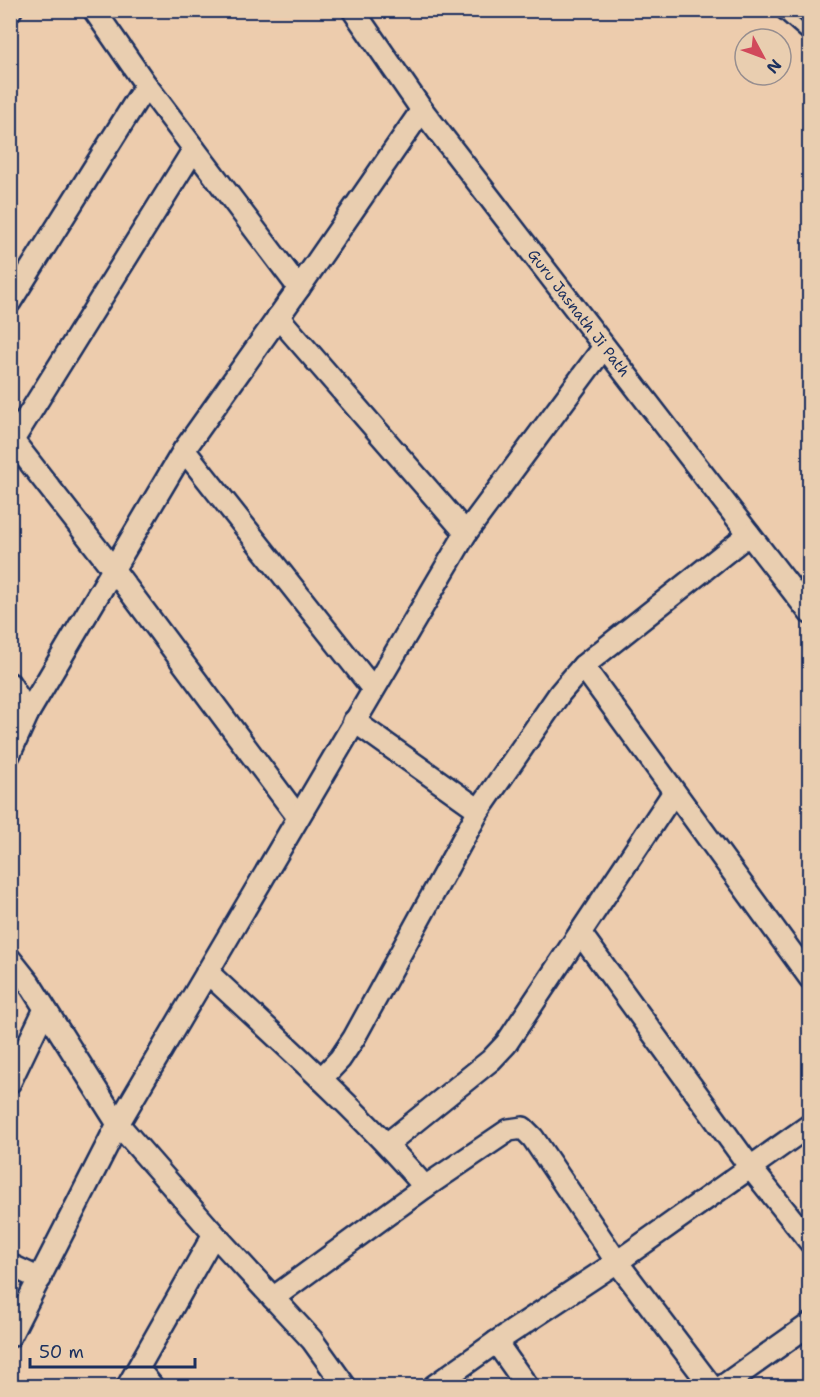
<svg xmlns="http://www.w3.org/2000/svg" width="820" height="1397" viewBox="0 0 820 1397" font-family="'Shantell Sans',sans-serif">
	<rect width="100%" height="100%" fill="#edccad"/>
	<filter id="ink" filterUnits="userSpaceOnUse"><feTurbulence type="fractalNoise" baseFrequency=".0167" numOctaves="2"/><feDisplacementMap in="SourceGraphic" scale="12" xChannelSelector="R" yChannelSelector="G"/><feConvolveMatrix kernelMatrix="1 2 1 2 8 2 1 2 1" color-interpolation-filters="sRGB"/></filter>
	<g filter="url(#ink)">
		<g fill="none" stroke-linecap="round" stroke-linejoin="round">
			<defs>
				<path id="service" d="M779 10 810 37"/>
				<g id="minor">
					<path d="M94 10 146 85 299 288"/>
					<path id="s1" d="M353 10 422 110 810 613"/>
					<path d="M10 11 11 10"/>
					<path d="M10 302 146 85"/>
					<path d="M278 317 466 533"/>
					<path d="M10 437 113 569 298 817"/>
					<path d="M13 440 194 149"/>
					<path d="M184 450 373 689"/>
					<path d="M583 666 810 978"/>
					<path d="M10 684 28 713"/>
					<path d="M354 721 479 810"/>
					<path d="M10 753 28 713 184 450 299 288 422 110"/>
					<path d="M580 933 750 1167 810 1242"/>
					<path d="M10 959 29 983 118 1124 214 1234 312 1340 345 1386"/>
					<path d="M207 972C282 1042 358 1110 425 1187"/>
					<path d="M321 1079 340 1059 354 1038 479 810 560 693 583 666 749 534"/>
					<path d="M10 1082 45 1009"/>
					<path d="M387 1144 491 1060 506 1044 674 792"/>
					<path d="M10 1265 40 1279"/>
					<path d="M273 1298 425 1187 509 1130 523 1128 533 1138 617 1262 711 1386"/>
					<path d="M10 1336 118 1124 466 533 604 347"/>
					<path d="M496 1342 527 1386"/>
					<path d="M138 1369 152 1386"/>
					<path d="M128 1386 214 1234"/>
					<path d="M434 1386 496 1342 617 1262 810 1125"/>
					<path d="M723 1386 810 1324"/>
				</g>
			</defs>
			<use href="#service" stroke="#1b2f5e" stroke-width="15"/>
			<use href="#minor" stroke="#1b2f5e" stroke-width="26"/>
			<use href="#service" stroke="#e9ceb0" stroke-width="10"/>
			<use href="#minor" stroke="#e9ceb0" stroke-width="21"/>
		</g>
	</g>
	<g text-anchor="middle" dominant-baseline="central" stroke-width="4.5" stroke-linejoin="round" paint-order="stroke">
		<g font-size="15" fill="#1b2f5e" stroke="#e9ceb0">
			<text stroke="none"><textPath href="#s1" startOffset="378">Guru Jasnath Ji Path</textPath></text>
		</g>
	</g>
	<rect width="820" height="1397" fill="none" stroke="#e9ceb0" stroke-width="36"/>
	<rect x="18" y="18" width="784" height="1361" fill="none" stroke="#1b2f5e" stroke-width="2" filter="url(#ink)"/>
	<g transform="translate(763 57) rotate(131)"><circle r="28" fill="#e9ceb0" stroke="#978e8f" stroke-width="1.5"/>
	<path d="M0-4.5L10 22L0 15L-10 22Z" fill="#d1495b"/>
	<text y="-9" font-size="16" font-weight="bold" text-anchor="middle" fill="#1b2f5e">N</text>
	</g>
	<path d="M30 1358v9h165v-9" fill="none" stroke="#1b2f5e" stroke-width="3"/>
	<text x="39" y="1358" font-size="18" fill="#1b2f5e" stroke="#e9ceb0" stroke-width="4.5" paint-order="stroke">50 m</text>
</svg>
